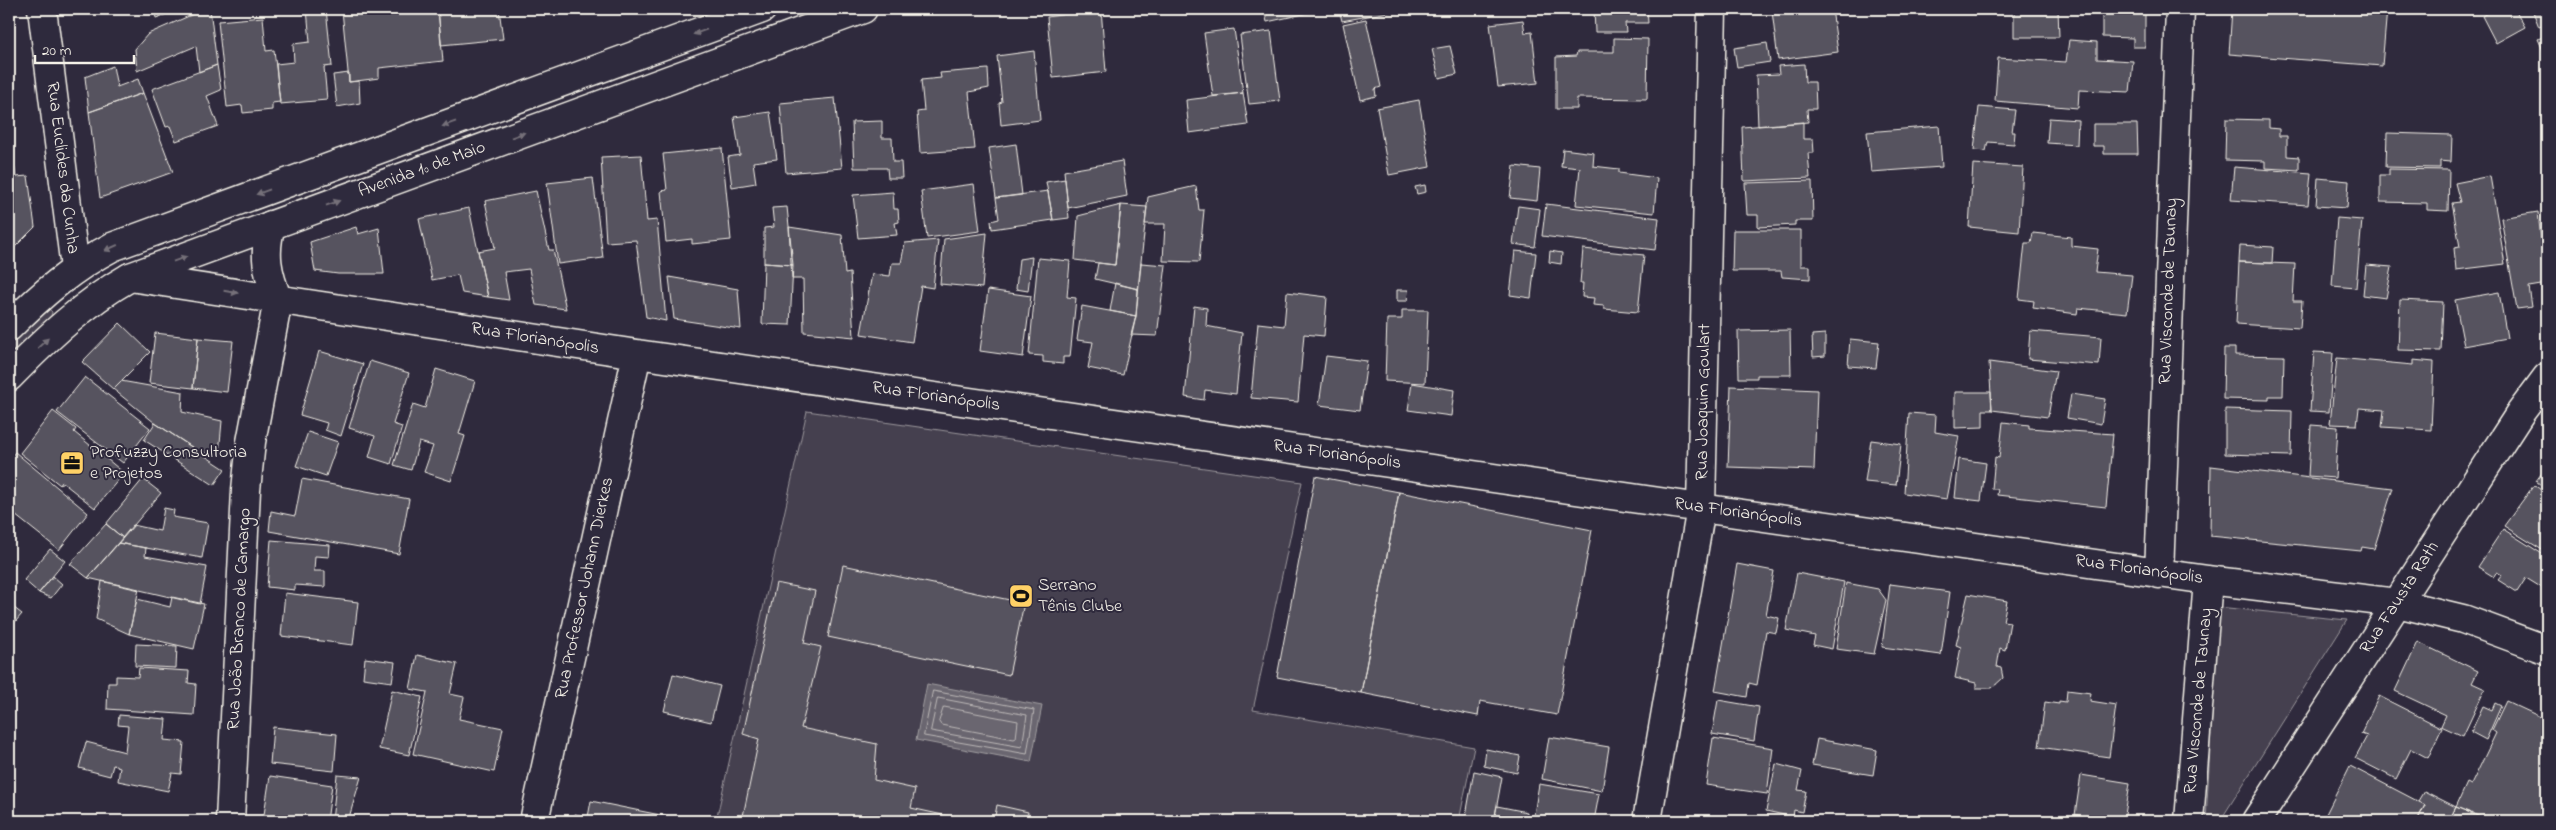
<svg xmlns="http://www.w3.org/2000/svg" width="2556" height="830" viewBox="0 0 2556 830" font-family="'Indie Flower',sans-serif">
	<rect width="100%" height="100%" fill="#2f2a3d"/>
	<filter id="ink" filterUnits="userSpaceOnUse"><feTurbulence type="fractalNoise" baseFrequency=".02" numOctaves="2"/><feDisplacementMap in="SourceGraphic" scale="10" xChannelSelector="R" yChannelSelector="G"/><feConvolveMatrix kernelMatrix="1 2 1 2 8 2 1 2 1" color-interpolation-filters="sRGB"/></filter>
	<g filter="url(#ink)">
		<path fill="#454050" stroke="#9c989c" d="M48 308 52 312 51 316 9 359V343L40 311Z
			M807 411 1302 482 1253 710 1474 747 1459 821H716Z
			M2218 607 2347 620 2220 821H2206Z"/>
		<path fill="#6a6670" stroke="#a19ea0" d="M927 684 1042 706 1031 762 916 740Z"/>
		<g fill="none" stroke-linecap="round" stroke-linejoin="round">
			<path stroke="#bdb9b8" stroke-width="1" d="M933 691 1034 710 1027 754 924 736Z
				M938 698 1027 715 1022 747 931 731Z
				M944 707 1018 721 1016 738 1014 739 941 725 939 722Z"/>
		</g>
		<path fill="#56525f" stroke="#f4f1e8" d="M154 9H181L156 18Z
			M205 9H210L217 65 199 72 196 46 137 71 135 49 148 34Z
			M307 9H326L332 66 324 67 327 100 280 104 276 64 294 62 293 44 310 42Z
			M438 9 443 61 379 68V78L349 82 342 10Z
			M438 9H499L503 39 441 45Z
			M1101 9 1106 72 1053 78 1047 17Z
			M1264 9H1326L1267 22Z
			M1339 9H1399V10L1342 21Z
			M1594 9H1647L1648 23H1625L1626 32H1595Z
			M1786 9H1832L1838 52 1778 60 1772 11Z
			M2014 9H2058L2059 37H2014Z
			M2107 9H2145V47H2133V38L2102 37V13L2106 12Z
			M2232 9H2387L2382 66 2229 54Z
			M2494 9H2515L2525 27 2496 43 2482 16Z
			M2532 9H2547V24L2539 27Z
			M263 17 266 51 274 50 280 102 272 103V110L243 113 242 105 227 107 218 21Z
			M1366 19 1381 87 1375 89 1376 96 1360 100 1343 24Z
			M1523 20 1525 33 1532 32 1538 83 1498 87 1490 24Z
			M1234 29 1243 93 1213 96 1204 33Z
			M1271 31 1280 101 1249 104 1240 35Z
			M2547 35V59L2538 39Z
			M1614 38 1648 39 1647 99 1577 98V109H1556V57L1576 56 1577 52H1614Z
			M2069 40 2097 42V59L2133 61 2130 92 2079 90 2078 108 1995 101 1998 58 2066 62Z
			M1767 43 1770 62 1737 67 1734 48Z
			M1450 46 1457 74 1439 78 1432 49Z
			M1034 51 1040 120 1001 125 999 103 1002 102 997 56Z
			M1804 64 1805 82H1815L1816 109H1807L1808 122 1758 126 1756 75 1779 74 1778 66Z
			M217 65 221 90 207 96 218 126 176 141 170 126 166 127 152 89Z
			M113 66 117 87 138 79 143 93 89 112 85 77Z
			M988 69 989 88 969 92 975 149 920 153 917 112 924 111 921 80 941 78 940 73Z
			M349 73V82L359 81 360 103 337 107 333 75Z
			M143 93 173 172 100 198 89 112Z
			M1243 93 1248 125 1189 133 1186 100Z
			M835 98 842 168 786 173 780 103Z
			M1419 100 1430 167 1389 175 1377 108Z
			M1979 107 2015 110 2012 132H2015L2014 144 1988 142 1986 151 1974 150Z
			M770 112 777 159 753 162 756 183 732 187 728 157 740 155 734 117Z
			M2049 118 2078 120 2077 145 2047 143Z
			M2226 119 2269 120V128L2279 129V136H2287V156L2299 157V170L2265 168V161L2225 160Z
			M882 121V138H892L893 162H901L902 178H888L887 168H854L852 122Z
			M1803 122V139H1813L1814 153H1808L1810 178 1744 181 1742 127Z
			M2093 124H2137L2138 154H2104V146H2093Z
			M1939 126 1942 167 1871 172 1867 132Z
			M2387 133 2452 135 2451 162 2440 161V168L2386 167Z
			M1016 144 1022 195 996 198 989 148Z
			M722 148 731 240 692 244V239L666 242 661 191 667 190 663 154Z
			M1563 149 1594 153 1593 166 1619 169V173L1657 178 1654 213 1576 205 1580 168 1561 166Z
			M641 155 647 221 657 220 666 321 646 317 636 240 606 242 601 157Z
			M13 157 16 177 28 176 35 227 9 253V158Z
			M1122 161 1127 196 1068 208 1064 171Z
			M1973 164 2023 167 2019 232 1969 227Z
			M1514 166 1540 169 1537 201 1510 198Z
			M2234 167 2311 173 2308 205 2231 200Z
			M2389 169 2449 170 2448 211 2427 210V203L2380 202V175H2389Z
			M2490 176 2505 264 2456 270 2454 248 2460 247 2452 203 2460 202 2455 183Z
			M593 178 603 258 558 264 547 183Z
			M2318 178 2349 181 2347 208 2316 206Z
			M1065 179 1069 218 1053 220 1046 182Z
			M1812 181 1813 221H1795V225L1758 227V215H1747L1745 183Z
			M974 184 980 231 927 238 921 191Z
			M1425 185 1426 192 1417 194 1415 187Z
			M1196 186 1199 210H1204L1199 262 1163 261 1165 224H1145L1148 197Z
			M536 191 549 250H553L566 309 536 305 529 269 504 272 509 300 488 297 478 251 495 248 485 201Z
			M1048 191 1053 220 992 229 991 221 999 219 996 198Z
			M893 192 894 209H898L899 222 895 223 897 235 858 238 853 195Z
			M1546 204 1659 218 1655 250 1542 236Z
			M1121 205 1115 265 1075 260 1078 216Z
			M1121 205 1147 207 1138 289 1095 279 1098 263 1115 265Z
			M1518 206 1540 209 1535 247 1513 244Z
			M787 207 793 265 764 263V228L774 227 772 208Z
			M469 208 478 251 488 297 462 293 458 275 432 280 419 219Z
			M2538 212 2542 249 2546 248 2547 252V284L2529 287 2532 307 2517 309 2501 218Z
			M2337 218 2362 220 2356 288 2332 286Z
			M356 227 358 234 379 228 384 274H338L315 271 310 242Z
			M789 227 842 235 845 274 850 273 854 337 804 332 803 279H792Z
			M1733 230H1801V266H1810V279L1782 277 1781 271H1732Z
			M987 233 982 288 940 284 944 239Z
			M2033 233 2071 237V246L2098 249 2095 272 2132 275 2127 313 2078 308 2077 314 2033 308 2034 301 2019 299 2025 243H2031Z
			M938 240 933 288 921 286 912 342 861 334 872 274 890 276 892 263H901L905 243Z
			M2240 245 2273 247 2272 263 2239 262Z
			M1583 249 1644 255 1638 312 1604 309V306L1593 305 1594 298 1582 297 1583 283H1580Z
			M1515 251 1536 253 1531 298 1510 295Z
			M1550 251 1562 253 1561 264 1549 262Z
			M1032 257 1028 291 1016 289 1019 259Z
			M1038 258 1070 261 1067 297 1076 298 1070 357H1063V364L1043 362V356L1029 355Z
			M2239 262 2295 264 2293 301H2302L2300 328 2236 324Z
			M764 263 793 265 790 325 762 324Z
			M1141 263 1166 265 1157 336 1131 335 1136 316Z
			M2366 265 2392 267 2386 298 2363 295Z
			M669 277 738 289 741 329 674 319Z
			M1115 283 1138 289 1136 316 1110 311Z
			M988 290 1031 296 1023 357 980 351Z
			M1397 290H1408L1407 301H1397Z
			M1287 292 1327 297 1324 336 1304 334 1298 402 1251 398 1258 323 1284 326Z
			M2499 292 2507 338 2464 346 2455 300Z
			M2400 300 2443 302 2441 351 2398 350Z
			M1082 306 1136 316 1123 375 1088 368 1093 342 1077 340Z
			M1194 306 1207 308 1206 326 1242 333 1236 394 1205 390 1204 400 1185 397Z
			M1402 310H1428L1425 383 1385 381 1387 319H1402Z
			M120 323 150 352 113 389 82 362Z
			M1790 330 1791 375H1757V378H1739L1738 331Z
			M2030 331 2101 337 2099 365 2028 359Z
			M155 333 198 338 193 388 149 383Z
			M1825 334V356L1813 357 1812 335Z
			M198 338 233 341 227 392 193 388Z
			M1850 339 1879 342 1876 368 1848 366Z
			M2224 348H2235V355L2284 356 2283 396H2269V400L2223 399Z
			M319 351 363 364 341 436 325 430 327 423 300 415Z
			M2314 352 2333 353 2329 412 2310 411Z
			M1326 356 1367 361 1360 410 1319 405Z
			M2337 358 2413 365V360L2434 362 2431 430 2382 427 2384 410 2359 408 2357 425 2330 424Z
			M370 361 409 373 393 424 402 427 391 464 369 457 375 436 349 428Z
			M1989 362 2056 371 2048 417 1992 410Z
			M436 369 475 381 459 434 465 436 451 481 424 472 433 446 419 442 411 470 394 465 413 404 425 408Z
			M85 377 150 428 123 463 57 412Z
			M121 381 183 392 182 412 222 421 219 454 201 453 155 423 113 389Z
			M1412 383 1454 390 1451 416 1408 410Z
			M1731 386 1817 390 1814 470 1728 467Z
			M1955 392H1991L1992 410H1983V427L1955 428Z
			M2071 394 2105 399 2101 424 2067 418Z
			M2225 409 2292 411 2291 456 2225 454Z
			M53 411 76 429 74 432 124 473 95 508 62 482 60 485 20 453Z
			M1909 413 1936 415 1935 432 1959 436 1947 499 1904 493Z
			M2003 422 2029 425V428L2113 434 2106 507 1997 495 1998 489H1992L1995 457 1999 458Z
			M155 423 225 469 214 485 144 440Z
			M2311 425 2338 427 2335 478 2308 476Z
			M308 432 338 442 326 476 296 466Z
			M1871 440 1901 444 1896 485 1865 482Z
			M15 452 88 513 59 550 10 511 9 513V460Z
			M1959 459 1986 463 1981 501 1955 498Z
			M2211 466 2393 488 2374 549 2362 547 2361 551 2210 536Z
			M2547 466V490L2536 481Z
			M1315 476 1399 492 1361 693 1277 677Z
			M143 479 161 493 123 538 106 524Z
			M302 479 409 499 399 554 269 531 271 511 295 516Z
			M2534 485 2547 494V553L2504 526Z
			M1399 492 1592 530 1557 715 1480 701 1478 716 1361 693Z
			M164 508 174 510 173 517 208 523 202 558 118 543 133 525 160 531Z
			M106 524 123 538 88 578 70 564Z
			M2503 529 2547 557V591L2526 578 2517 592 2498 580 2502 575 2497 572 2494 577 2478 567Z
			M271 540 330 545 329 557 315 556 314 571H325V587L295 585V590L267 587Z
			M118 543 146 548 145 556 207 567 200 604 88 578Z
			M50 549 65 561 39 593 24 580Z
			M1737 564 1774 571 1766 615 1779 618 1776 633 1766 631 1757 685 1749 683 1747 697 1715 691Z
			M843 565 1024 603 1009 675 828 637Z
			M1797 573 1844 582 1832 649 1813 645 1815 636 1786 630Z
			M53 576 62 584 51 598 39 593Z
			M102 581 139 589 129 634 96 619Z
			M776 583 815 591 804 643 821 647 801 728 877 744 874 780 915 789 911 808 970 821H742L759 739 743 734Z
			M1846 583 1878 589 1886 600 1874 654 1836 649Z
			M1890 584 1950 592 1941 655 1882 647Z
			M285 593 358 602 353 645 281 636Z
			M1968 594 2007 601 2003 621 2010 622 2005 650 2000 648 1997 667 2001 668 2003 678 1992 688H1976V683L1955 678 1961 647 1956 645Z
			M172 597 204 604 194 649 129 634 137 599 170 607Z
			M9 604 22 614 9 629Z
			M2418 642 2478 671 2472 683 2485 689 2463 736 2441 726 2446 715 2395 691Z
			M136 644 177 646 176 668 135 666Z
			M417 655 457 664 450 694 464 697 459 719 503 728 494 772 413 754 427 692 410 689Z
			M365 658 395 662 392 682 363 678Z
			M139 668 189 671 188 683 196 684 194 715 107 709 108 683H116V676L138 677Z
			M673 674 720 686 711 722 664 711Z
			M392 690 422 697 409 755 379 749Z
			M2067 690 2091 693 2090 701 2116 705 2109 757 2039 747 2045 702 2059 704V701L2066 702Z
			M2379 696 2442 728 2428 758 2411 749 2396 779 2355 758 2367 736 2361 734Z
			M1718 700 1759 707 1754 741 1712 734Z
			M2506 701 2547 720V821H2490L2456 807 2467 783 2471 785 2496 733 2492 730Z
			M2495 703 2501 706 2486 740 2471 732 2483 706 2492 710Z
			M119 715 166 719 164 740 184 742 181 774 172 773 168 791 118 781 120 767 113 765 110 776 79 768 86 742 125 752 128 726 118 725Z
			M273 727 337 734 334 771 270 764Z
			M1549 737 1609 747 1602 791 1542 779Z
			M1713 738 1773 748 1767 794 1706 785Z
			M1817 739 1877 750 1873 775 1812 765Z
			M1486 749 1520 756 1517 773 1484 766Z
			M1776 764 1802 771 1798 790 1806 791 1802 812 1794 810 1793 817 1766 811Z
			M2350 766 2425 805 2417 821H2342L2326 814Z
			M1474 771 1502 777 1494 821H1465Z
			M337 775 361 777 348 821H332Z
			M2081 775 2130 783 2124 821 2075 815Z
			M270 776 332 785 327 821 297 816 296 821H263Z
			M1539 784 1599 794 1594 821H1533Z
			M2424 791 2456 807 2449 821H2417L2425 805 2418 801Z
			M591 801 670 817 669 821H573L575 814 588 817Z
			M997 805 1028 812 1027 821H994Z
			M1497 806 1527 812 1526 821H1494Z
			M2456 807 2490 821H2449Z"/>
		<g fill="none" stroke-linecap="round" stroke-linejoin="round">
			<defs>
				<path id="minor" d="M42 9 75 268
					M271 225C263 253 267 273 278 300
					M130 277 637 354 1701 508 2208 580 2397 603 2463 619 2547 650
					M2159 574 2180 9
					M230 821 246 490 251 442 278 300
					M534 821 637 354
					M1647 821 1701 508 1712 9
					M2189 821 2208 580"/>
				<path id="tertiary" d="M2256 821 2521 412 2547 377"/>
				<path id="secondary" d="M9 327C41 295 72 268 112 247L762 9
					M9 377C46 339 84 303 130 277L863 9"/>
			</defs>
			<use href="#minor" stroke="#f4f1e8" stroke-width="31"/>
			<use href="#tertiary" stroke="#f4f1e8" stroke-width="31"/>
			<use href="#secondary" stroke="#f4f1e8" stroke-width="31"/>
			<use href="#minor" stroke="#2f2a3d" stroke-width="28"/>
			<use href="#tertiary" stroke="#2f2a3d" stroke-width="28"/>
			<use href="#secondary" stroke="#2f2a3d" stroke-width="28"/>
		</g>
		<defs><path id="oneway-solid" d="M-6-.8H1V-3.2L6.5 0L1 3.2V.8H-6Z" transform="scale(1.25)"/></defs>
		<g fill="#747079">
			<use href="#oneway-solid" transform="translate(700 32) rotate(160)"/>
			<use href="#oneway-solid" transform="translate(449 124) rotate(160)"/>
			<use href="#oneway-solid" transform="translate(518 135) rotate(-20)"/>
			<use href="#oneway-solid" transform="translate(263 192) rotate(160)"/>
			<use href="#oneway-solid" transform="translate(333 203) rotate(-20)"/>
			<use href="#oneway-solid" transform="translate(111 248) rotate(156)"/>
			<use href="#oneway-solid" transform="translate(180 259) rotate(-20)"/>
			<use href="#oneway-solid" transform="translate(231 292) rotate(9)"/>
			<use href="#oneway-solid" transform="translate(43 343) rotate(-43)"/>
		</g>
	</g>
	<defs>
		<symbol id="office-square" viewBox="-11 -11 22 22"><rect x="-9" y="-9" width="18" height="18" rx="4" fill="#ffd166" stroke="#2f2a3d"/><path d="M-6-3h4V-5.5h4V-3h4V5H-6ZM-1-4.5V-3h2v-1.5ZM-6 0V1H6V0Z" fill="#111"/></symbol>
		<symbol id="stadium-square" viewBox="-11 -11 22 22"><rect x="-9" y="-9" width="18" height="18" rx="4" fill="#ffd166" stroke="#2f2a3d"/><path d="M0-5a6.5 5 0 1 0 0 10a6.5 5 0 1 0 0-10ZM-3.5-1.8h7v3.6h-7Z" fill="#111"/></symbol>
	</defs>
	<g fill-rule="evenodd">
		<use href="#office-square" x="58" y="449" width="28" height="28"/>
		<use href="#stadium-square" x="1007" y="582" width="28" height="28"/>
	</g>
	<g text-anchor="middle" dominant-baseline="central" stroke-width="4" stroke-linejoin="round" paint-order="stroke">
		<g font-size="18" fill="#f4f1e8" stroke="#2f2a3d">
			<text transform="translate(62 168) rotate(83)">Rua Euclides da Cunha</text>
			<text transform="translate(422 170) rotate(-20)">Avenida 1º de Maio</text>
			<text transform="translate(2169 291) rotate(-88)">Rua Visconde de Taunay</text>
			<text transform="translate(535 339) rotate(9)">Rua Florianópolis</text>
			<text transform="translate(936 397) rotate(8)">Rua Florianópolis</text>
			<text transform="translate(1704 402) rotate(-89)">Rua Joaquim Goulart</text>
			<text transform="translate(1337 455) rotate(8)">Rua Florianópolis</text>
			<text transform="translate(1738 513) rotate(8)">Rua Florianópolis</text>
			<text transform="translate(2139 570) rotate(8)">Rua Florianópolis</text>
			<text transform="translate(585 588) rotate(-78)">Rua Professor Johann Dierkes</text>
			<text transform="translate(2400 598) rotate(-57)">Rua Fausta Rath</text>
			<text transform="translate(240 619) rotate(-87)">Rua João Branco de Camargo</text>
			<text transform="translate(2199 701) rotate(-85)">Rua Visconde de Taunay</text>
		</g>
		<g font-size="18" fill="#f4f1e8" stroke="#2f2a3d" text-anchor="start">
			<text x="90" y="453">Profuzzy Consultoria<tspan x="90" dy="21">e Projetos</tspan></text>
			<text x="1038" y="586">Serrano<tspan x="1038" dy="21">Tênis Clube</tspan></text>
		</g>
	</g>
	<rect width="2556" height="830" fill="none" stroke="#2f2a3d" stroke-width="30"/>
	<rect x="15" y="15" width="2526" height="800" fill="none" stroke="#f4f1e8" stroke-width="2" filter="url(#ink)"/>
	<path d="M35 55v8h99v-8" fill="none" stroke="#f4f1e8" stroke-width="2.5"/>
	<text x="42" y="55" font-size="15" fill="#f4f1e8" stroke="#2f2a3d" stroke-width="4" paint-order="stroke">20 m</text>
</svg>
